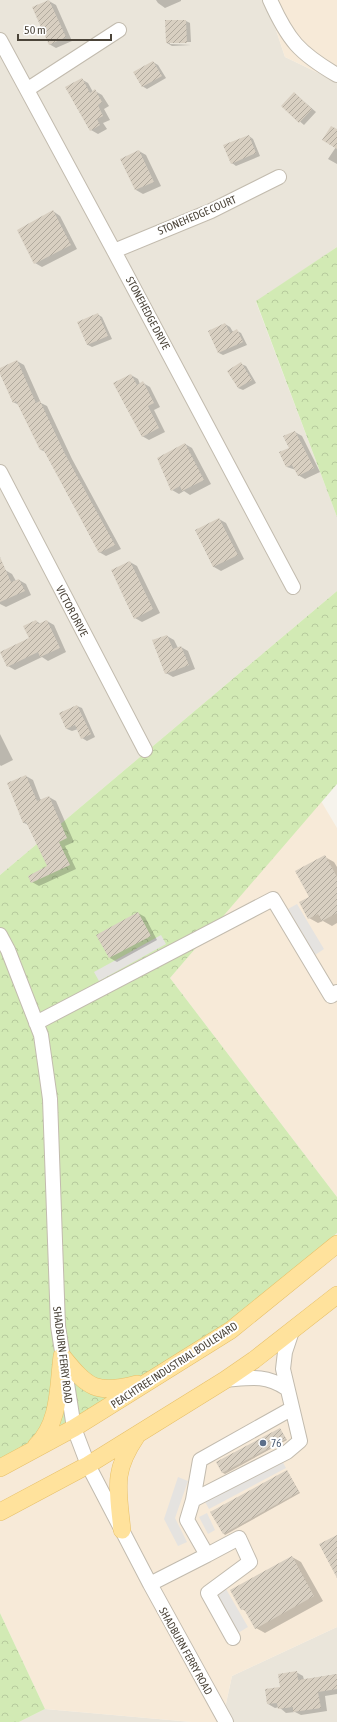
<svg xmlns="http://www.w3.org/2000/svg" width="337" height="1722" viewBox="0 0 337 1722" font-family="'Asap Condensed',sans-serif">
	<defs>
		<pattern id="forest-crowns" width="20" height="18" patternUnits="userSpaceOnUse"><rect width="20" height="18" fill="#d2eab4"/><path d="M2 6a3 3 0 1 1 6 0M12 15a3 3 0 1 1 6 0" fill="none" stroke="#b6ca9c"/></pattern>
		<pattern id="building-hatch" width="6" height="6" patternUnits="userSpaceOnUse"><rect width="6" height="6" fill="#d8cfc1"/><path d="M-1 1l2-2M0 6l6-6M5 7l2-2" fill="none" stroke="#b1aa9e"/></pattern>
	</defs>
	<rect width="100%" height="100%" fill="#f6f3ec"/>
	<path fill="#eae5da" d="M0 0H266L285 57 337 82V247L256 302 337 517V591L0 875Z
		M337 1627V1722H222L232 1676Z
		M45 1709 192 1722H19Z"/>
	<path fill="#f7ead8" d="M266 0H337V82L285 57Z
		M321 801 337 828V1197L170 978Z
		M337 1233V1627L232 1676 222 1722H192L45 1709 0 1613V1465L212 1346Z"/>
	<path fill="url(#forest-crowns)" d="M337 247V517L256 301Z
		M337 591V784L170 978 337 1197V1233L212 1346 0 1465V875Z
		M0 1613 45 1709 19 1722H0Z"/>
	<path fill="#e5e3e0" d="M297 904 324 949 315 955 288 909Z
		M161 935 166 944 99 981 94 972Z
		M281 1459 286 1468 209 1509 204 1500Z
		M178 1477 188 1481 175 1518 187 1542 178 1546 164 1519Z
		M207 1513 215 1530 208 1534 199 1517Z
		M226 1589 248 1627 238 1633 216 1594Z"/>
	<path fill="#0003" d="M156 0H181V1L165 8 158 3Z
		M49 1 56 5 72 41 56 48 49 44Z
		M186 21 190 23 191 42H170V44L191 45 172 46 167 43Z
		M153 62 158 65 166 78 147 89 142 86Z
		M81 79 88 83 93 92 95 91 102 95 109 106 104 109 110 120 103 123 107 129 98 134 91 130Z
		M294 93 316 112 304 125 282 106Z
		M337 130V164L328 159 336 147Z
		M249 136 253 139 260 156 236 166 232 163Z
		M139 151 146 155 161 186 143 194 136 190 122 159Z
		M53 211 60 216 77 249 42 267 35 263Z
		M97 314 102 317 112 339 92 347 88 345 78 323Z
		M225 324 230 327 233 332 237 331 241 333 247 345 223 355 219 353Z
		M17 361 24 365 41 403 47 406 72 459 121 549 106 556 99 552 46 452 41 450 19 405 13 402 0 369Z
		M241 364 246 366 256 383 243 390 238 388Z
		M131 375 138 379 140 384 143 383 150 387 160 407 154 410 165 432 149 440 142 436Z
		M295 432 302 436 320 472 305 479 298 475 296 470 287 467Z
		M185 444 192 448 211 484 190 495 184 491 179 494 172 490Z
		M219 519 226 523 244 559 221 571 214 567 196 531Z
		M130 562 137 566 160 613 142 622 135 618Z
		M5 570 12 574 16 581 19 580 26 584 31 595 6 607 0 604V572Z
		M36 621 41 624 47 621 54 625 66 652 48 661 42 657 15 670 8 666 31 639Z
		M167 636 174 640 178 648 181 647 188 651 195 669 173 677 166 673 154 641Z
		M77 706 82 708 95 737 87 741 82 738 78 729 72 731 67 729 60 713Z
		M0 734 13 760 1 766 0 765Z
		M26 776 33 780 41 801 49 797 56 801 74 842 65 846 76 869 39 886 32 882 48 866 29 825 24 823Z
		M325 857 334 862 337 867V923L332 926 323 921 318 923 309 918 310 898Z
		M138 913 145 917 157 940 117 962 110 958Z
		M280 1429 287 1440 225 1474 223 1473 217 1463Z
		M287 1471 300 1493 225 1535 223 1533Z
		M292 1557 301 1562 323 1601 265 1633 256 1628 247 1612 242 1609Z
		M296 1672 303 1676 304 1680 337 1674V1694L325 1696 327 1711 301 1715 295 1712 286 1713 279 1707 275 1708 268 1704Z"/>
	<path fill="url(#building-hatch)" d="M49 0 66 37 49 45 32 7Z
		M165 20H186L187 43H166Z
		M153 61 162 76 142 87 133 72Z
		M82 78 90 93 95 89 102 102 98 105 103 116 97 119 100 125 90 131 65 87Z
		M294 92 312 109 299 123 281 106Z
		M331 126 337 129V149L322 140Z
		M249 135 256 153 231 164 223 145Z
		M139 150 154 182 135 190 120 159Z
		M53 210 71 245 34 264 17 230Z
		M98 313 108 336 87 345 77 322Z
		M225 323 230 333 237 329 243 342 218 353 208 331Z
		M17 360 36 403 40 401 65 454 115 545 99 553 43 449 40 450 16 401 13 403 0 374V368Z
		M241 362 252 380 238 388 227 371Z
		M131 374 137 385 143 381 154 403 148 406 159 428 142 437 113 383Z
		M295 431 314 468 298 476 292 465 286 467 279 452 289 448 283 436Z
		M185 443 204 480 182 491 180 486 171 491 157 458Z
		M219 518 238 555 213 567 195 530Z
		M0 557 11 582 19 579 25 591 0 602Z
		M130 561 153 609 134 619 111 570Z
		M36 620 38 624 47 620 60 648 40 657 38 652 7 667 0 652 29 638 23 626Z
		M167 635 173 649 181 646 189 665 165 674 152 640Z
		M77 705 91 734 81 739 75 725 66 729 59 713Z
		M26 775 37 801 49 796 67 838 59 842 70 865 31 883 28 876 47 866 26 822 23 823 7 783Z
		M325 855 337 877V913L322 921 318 914 308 919 299 902 309 897 295 871Z
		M138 912 151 936 109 958 96 935Z
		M280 1428 286 1439 222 1473 216 1462Z
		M287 1470 299 1492 223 1534 210 1512Z
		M337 1535V1578L319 1544Z
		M292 1556 314 1596 255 1629 244 1609 241 1610 230 1590Z
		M297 1671 298 1680 337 1674V1689L318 1692 321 1708 293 1712V1707L278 1709 277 1703 267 1704 265 1689 280 1687 278 1674Z"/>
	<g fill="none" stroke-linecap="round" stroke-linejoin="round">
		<defs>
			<path id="minor" d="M270 0C288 40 299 53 337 75
				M0 40 114 251 293 587
				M28 89 119 30
				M114 251 211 211 279 177
				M0 472 145 750
				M0 935 8 950 41 1035 50 1099 58 1326 74 1428 88 1465 150 1584 226 1722
				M36 1023 273 899 331 996 337 992
				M225 1380C250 1378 264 1374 286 1388
				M193 1500 200 1460 291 1409
				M207 1555 239 1538 250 1562 208 1593 233 1638
				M150 1584 207 1555 187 1520 193 1500 287 1452 300 1441 283 1369 285 1352 292 1331"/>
			<path id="major" d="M62 1356C88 1388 96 1395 137 1384
				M36 1446C60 1424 58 1386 62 1356
				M0 1468 74 1428 231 1330 337 1244
				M0 1512 88 1465 225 1380 254 1360 337 1295
				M122 1530C118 1489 112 1472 136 1437"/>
		</defs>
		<use href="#minor" stroke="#c2bbae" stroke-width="16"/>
		<use href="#major" stroke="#e7c069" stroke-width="18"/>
		<use href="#minor" stroke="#fff" stroke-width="14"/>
		<use href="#major" stroke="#ffe29c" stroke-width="17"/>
	</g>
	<circle fill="#5c6f8a" stroke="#fff" stroke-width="1.5" cx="263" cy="1443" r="4"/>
	<g text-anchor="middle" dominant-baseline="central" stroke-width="4" stroke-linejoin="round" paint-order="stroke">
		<g font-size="11" fill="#4b4439" stroke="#fff">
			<text transform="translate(197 215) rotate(-23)">STONEHEDGE COURT</text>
			<text transform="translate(148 313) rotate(62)">STONEHEDGE DRIVE</text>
			<text transform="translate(72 611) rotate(62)">VICTOR DRIVE</text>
			<text transform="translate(63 1355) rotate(83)">SHADBURN FERRY ROAD</text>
			<text transform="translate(174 1365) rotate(-33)">PEACHTREE INDUSTRIAL BOULEVARD</text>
			<text transform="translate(186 1651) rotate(61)">SHADBURN FERRY ROAD</text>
		</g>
		<g font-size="11" fill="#4e5e75" stroke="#fff" text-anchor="start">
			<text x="271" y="1443">76</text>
		</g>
	</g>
	<path d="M18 34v6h93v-6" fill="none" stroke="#4b4439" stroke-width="2"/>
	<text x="24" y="34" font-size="12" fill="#4b4439" stroke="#ffffff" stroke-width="3" paint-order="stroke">50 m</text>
</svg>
